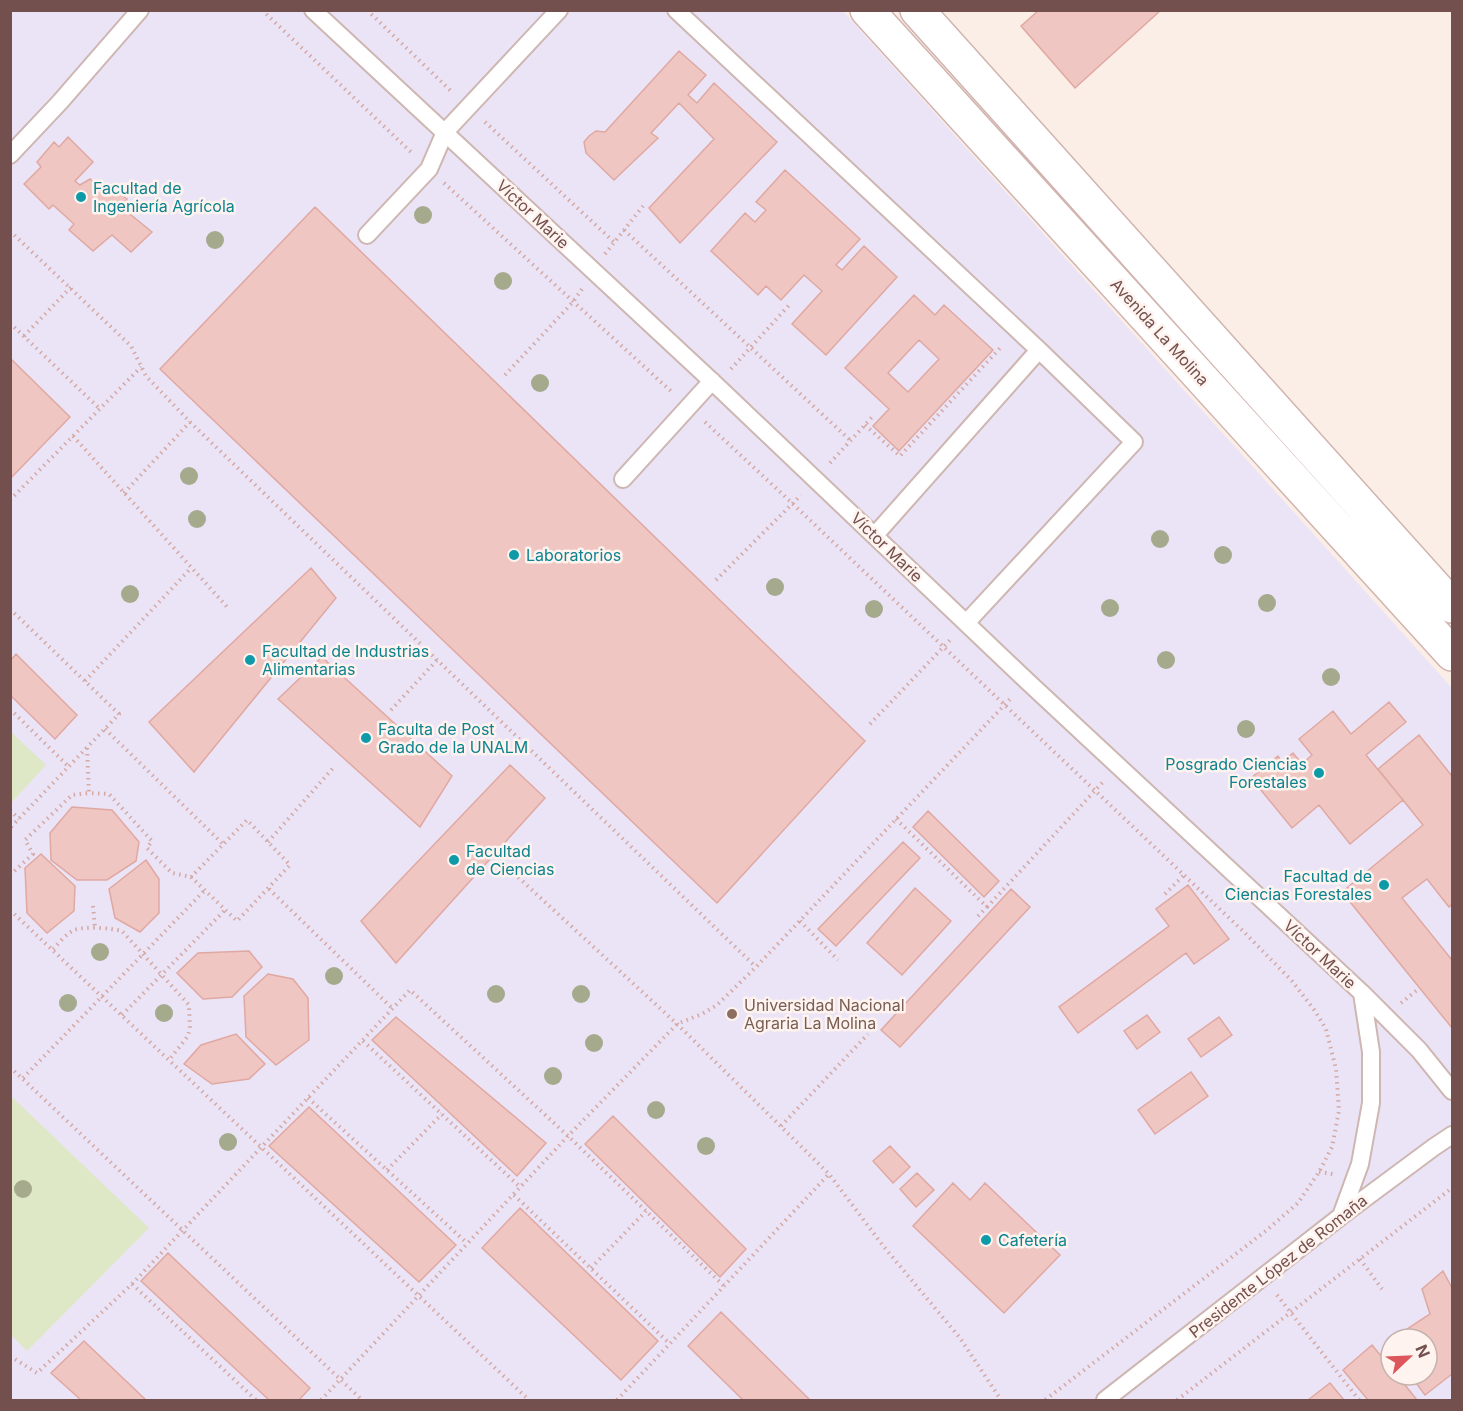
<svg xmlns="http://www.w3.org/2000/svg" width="1463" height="1411" viewBox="0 0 1463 1411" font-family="Inter,sans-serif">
	<rect width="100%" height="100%" fill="#fbeee7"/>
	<path fill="#ebe4f7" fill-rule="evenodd" d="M10 11H843L1452 688V1400H11ZM1391 1339H1427V1375H1391Z"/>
	<path fill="#dee8c7" d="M10 731 46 765 12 802 10 800Z
		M10 1095 149 1228 27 1351 11 1335Z"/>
	<path fill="#efc6c1" stroke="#e0a8a2" stroke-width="1.5" fill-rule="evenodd" d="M1039 10H1161L1075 88 1021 26Z
		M679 51 706 75 688 95 697 103 714 83 777 142 680 243 649 208 714 139 679 103 651 133 658 138 614 180 586 153 584 142 589 136 596 131 605 132Z
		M68 137 93 162 75 181 80 185 90 179 108 194 114 189 127 199 125 210 152 232 131 252 112 235 93 251 69 230 74 224 53 205 49 209 24 184 41 167 37 162 54 142 59 147Z
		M785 170 860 239 836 265 842 270 864 246 897 277 826 355 792 324 822 291 804 275 781 300 766 286 758 295 711 251 745 213 755 222 766 210 756 202Z
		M315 207 865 741 717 903 160 369Z
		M914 295 935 315 944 305 993 350 899 451 873 426 889 409 845 368ZM919 340 939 359 908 392 888 373Z
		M10 358 70 417 10 479Z
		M311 568 336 598 194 772 149 722Z
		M16 654 77 715 55 739 10 695V661Z
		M322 657 452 776 420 827 278 699Z
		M1389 702 1406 722 1366 755 1403 800 1350 844 1319 805 1292 828 1251 778 1278 756 1282 762 1293 753 1302 764 1312 755 1299 739 1333 711 1351 734Z
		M1419 735 1452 776V904L1449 907 1427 879 1402 898 1452 960V1028L1342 892 1423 825 1378 769Z
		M510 765 545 798 396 963 361 921Z
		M72 807 112 810 139 842 136 861 107 880H77L51 860 50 833Z
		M928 811 999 881 984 897 913 827Z
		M903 842 920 858 836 946 818 929Z
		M41 854 75 886 74 911 47 933 27 913 25 868Z
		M146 860 159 879V913L140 932 115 918 109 889Z
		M1188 885 1229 939 1194 964 1186 953 1078 1033 1059 1007 1169 926 1156 909Z
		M915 888 951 921 902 975 867 943Z
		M1011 889 1030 907 900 1047 881 1030Z
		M249 951 262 967 232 997 203 999 177 973 198 953Z
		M268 974 293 979 308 998 309 1040 276 1065 246 1037 244 996Z
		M1147 1015 1160 1032 1137 1049 1124 1031Z
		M396 1017 546 1143 517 1176 372 1040Z
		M1219 1017 1232 1035 1201 1057 1188 1039Z
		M236 1034 265 1064 249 1079 212 1084 184 1064 201 1045Z
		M1191 1072 1208 1096 1155 1134 1138 1110Z
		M309 1107 456 1245 419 1282 269 1146Z
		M613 1116 746 1249 720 1277 585 1144Z
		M890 1146 910 1167 893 1183 873 1161Z
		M917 1173 934 1190 916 1207 900 1189Z
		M953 1183 970 1200 985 1183 1060 1255 1004 1313 913 1226Z
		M520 1208 658 1341 621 1380 482 1248Z
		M168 1253 310 1388 299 1400H269L141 1281Z
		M1443 1271 1452 1288V1374L1425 1395 1410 1375H1427V1339H1392L1430 1314 1422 1289Z
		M721 1312 810 1400H743L688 1346Z
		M84 1341 146 1400H81L51 1373Z
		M1372 1345 1391 1368V1375H1397L1417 1400H1368L1343 1370Z
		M1330 1383 1344 1400H1308Z"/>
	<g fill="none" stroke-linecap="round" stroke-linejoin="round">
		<defs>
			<path id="lane" d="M313 10 716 385 1027 681 1362 993 1419 1050 1452 1091
				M676 10 1039 350 1134 442 967 622
				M10 155 60 102 140 10
				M367 235 429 169 445 132 559 10
				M623 479 712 381
				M875 535 1039 350
				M1341 1216 1360 1164 1371 1103V1052L1362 993
				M1105 1400 1341 1216 1434 1147 1452 1135"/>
			<path id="secondary" d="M867 10 1452 654
				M917 10 1452 606"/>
		</defs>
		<use href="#lane" stroke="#ceb6b1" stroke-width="20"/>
		<use href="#secondary" stroke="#d1b4af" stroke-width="36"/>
		<path stroke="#d4a9a4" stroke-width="4" stroke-dasharray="1.5 4.5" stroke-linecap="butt" d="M262 10 412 153
			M367 10 453 93
			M485 122 614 242
			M444 183 673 393
			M624 230 851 441
			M10 231 131 346 146 376 190 422 756 967
			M605 254 643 206
			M10 323 100 409
			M24 336 71 287
			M731 369 791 303
			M505 375 573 302 582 289
			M705 422 793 504 1245 933 1292 981 1315 1011 1326 1029 1336 1069 1339 1111 1332 1147 1319 1172 1298 1203 1267 1230 1045 1400
			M865 425 900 456 1002 346
			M73 436 228 608
			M830 463 874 415
			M124 493 190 422
			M10 500 141 367
			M716 580 801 495
			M10 609 119 714 10 828
			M85 681 191 568
			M10 709 69 767
			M391 710 437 660
			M870 724 952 638
			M105 729 224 845
			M87 748 89 793 109 794 152 841 147 848 172 873 191 877 237 921 290 865 247 820 191 877
			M10 810 19 819
			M896 819 987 907 976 918
			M268 842 333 768
			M505 865 677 1024 829 1174 884 1247 960 1338 1001 1400
			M10 875 33 854 25 840 72 795 89 793
			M269 889 393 1009
			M1165 894 1183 876
			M93 906 95 928
			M987 907 1103 782
			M10 910 529 1400
			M800 921 838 960
			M53 949C59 943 66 934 74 930 85 926 111 928 122 931L189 1005 190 1028 188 1036 169 1060
			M1401 1003 1417 990
			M122 1015 225 910
			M363 1041 520 1187
			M10 1067 362 1400
			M23 1078 205 890
			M308 1098 467 1243
			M781 1126 868 1034
			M387 1170 442 1114
			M1319 1172 1333 1174
			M514 1195 670 1344
			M1360 1259 1382 1289
			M591 1268 646 1211
			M132 1284 256 1400
			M1277 1295 1359 1400
			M10 1356 37 1373 132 1284 410 990 568 1136 724 1286
			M321 1400 568 1136 677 1024 702 1014 717 1005 756 967 1012 697
			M617 1400 829 1174
			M1177 1400 1452 1188"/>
		<use href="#lane" stroke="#fff" stroke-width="16"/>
		<use href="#secondary" stroke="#fff" stroke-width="33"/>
	</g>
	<g fill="#a5aa8d">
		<circle cx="423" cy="215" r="9"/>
		<circle cx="215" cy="240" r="9"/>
		<circle cx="503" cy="281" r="9"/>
		<circle cx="540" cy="383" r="9"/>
		<circle cx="189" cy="476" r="9"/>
		<circle cx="197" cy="519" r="9"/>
		<circle cx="1160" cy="539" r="9"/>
		<circle cx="1223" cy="555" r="9"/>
		<circle cx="775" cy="587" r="9"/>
		<circle cx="130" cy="594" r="9"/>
		<circle cx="1267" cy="603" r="9"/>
		<circle cx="1110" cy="608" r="9"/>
		<circle cx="874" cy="609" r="9"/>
		<circle cx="1166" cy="660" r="9"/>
		<circle cx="1331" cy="677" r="9"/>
		<circle cx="1246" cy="729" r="9"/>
		<circle cx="100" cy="952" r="9"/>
		<circle cx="334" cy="976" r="9"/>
		<circle cx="496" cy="994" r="9"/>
		<circle cx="581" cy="994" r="9"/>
		<circle cx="68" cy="1003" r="9"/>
		<circle cx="164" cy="1013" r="9"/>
		<circle cx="594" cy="1043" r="9"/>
		<circle cx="553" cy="1076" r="9"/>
		<circle cx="656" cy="1110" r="9"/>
		<circle cx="228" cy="1142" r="9"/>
		<circle cx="706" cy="1146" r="9"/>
		<circle cx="23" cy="1189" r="9"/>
	</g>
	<g fill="#0f9aa8" stroke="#fef3ee" stroke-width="2">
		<circle cx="81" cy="197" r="6"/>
		<circle cx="514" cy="555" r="6"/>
		<circle cx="250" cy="660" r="6"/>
		<circle cx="366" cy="738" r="6"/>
		<circle cx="1319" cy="773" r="6"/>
		<circle cx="454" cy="860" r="6"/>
		<circle cx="1384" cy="885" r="6"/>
		<circle cx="986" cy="1240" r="6"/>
	</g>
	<circle fill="#8d6e63" stroke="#fef3ee" stroke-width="2" cx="732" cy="1014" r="6"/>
	<g text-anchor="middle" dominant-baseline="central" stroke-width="5" stroke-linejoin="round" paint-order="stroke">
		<g font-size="16" fill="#0d838f" stroke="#fef3ee" text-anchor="start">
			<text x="93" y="188">Facultad de<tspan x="93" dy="18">Ingeniería Agrícola</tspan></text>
			<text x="526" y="555">Laboratorios</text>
			<text x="262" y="651">Facultad de Industrias<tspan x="262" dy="18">Alimentarias</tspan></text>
			<text x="378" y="729">Faculta de Post<tspan x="378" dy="18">Grado de la UNALM</tspan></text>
			<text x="1307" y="764" text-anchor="end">Posgrado Ciencias<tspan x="1307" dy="18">Forestales</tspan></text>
			<text x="466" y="851">Facultad<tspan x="466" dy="18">de Ciencias</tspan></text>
			<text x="1372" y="876" text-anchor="end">Facultad de<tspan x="1372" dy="18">Ciencias Forestales</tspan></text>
			<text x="998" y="1240">Cafetería</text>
		</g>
		<g font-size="16" fill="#73504d" stroke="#fef3ee">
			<text transform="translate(533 214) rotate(43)">Víctor Marie</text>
			<text transform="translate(1160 332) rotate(48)">Avenida La Molina</text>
			<text transform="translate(887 547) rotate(44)">Víctor Marie</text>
			<text transform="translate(1320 954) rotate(43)">Víctor Marie</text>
			<text transform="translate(1278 1266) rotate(-38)">Presidente López de Romaña</text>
		</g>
		<g font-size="16" fill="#785e54" stroke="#fef3ee" text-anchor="start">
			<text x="744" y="1005">Universidad Nacional<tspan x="744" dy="18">Agraria La Molina</tspan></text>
		</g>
	</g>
	<rect width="1463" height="1411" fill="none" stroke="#73504d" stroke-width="24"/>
	<g transform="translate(1409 1357) rotate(67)"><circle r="28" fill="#fef3ee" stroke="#c6b2ae" stroke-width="1.5"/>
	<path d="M0-4.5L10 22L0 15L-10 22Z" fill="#dd555d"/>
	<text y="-9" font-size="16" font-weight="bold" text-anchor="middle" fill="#73504d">N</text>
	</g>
</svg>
